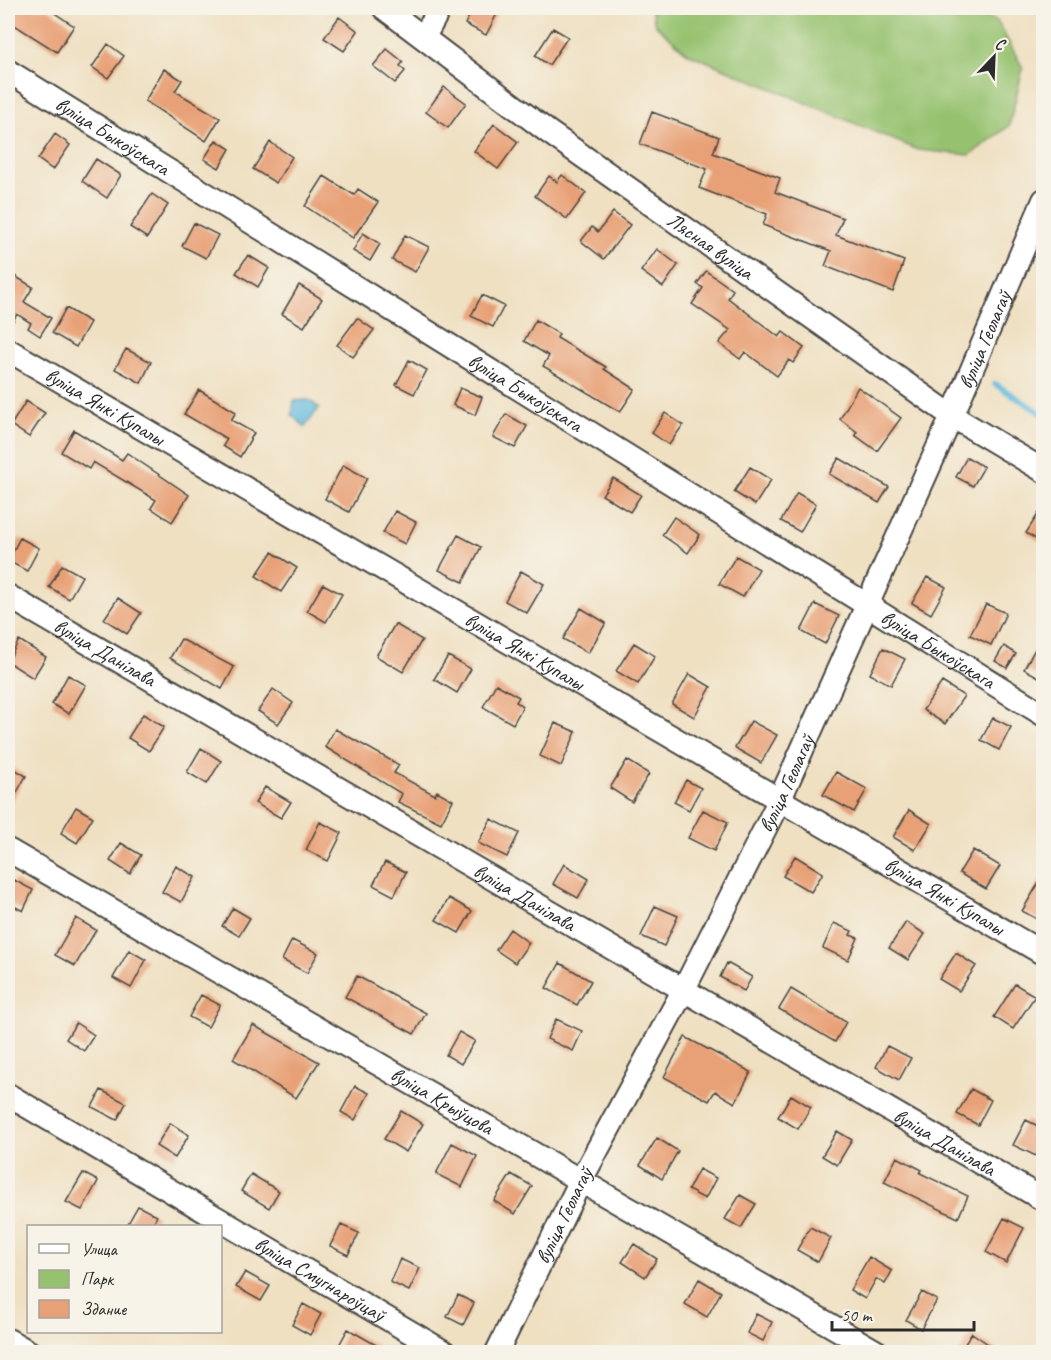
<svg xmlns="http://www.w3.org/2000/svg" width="1051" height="1360" viewBox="0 0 1051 1360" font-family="Caveat,sans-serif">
	<rect width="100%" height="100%" fill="#f7f3e8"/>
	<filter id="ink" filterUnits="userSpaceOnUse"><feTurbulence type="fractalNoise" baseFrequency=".0167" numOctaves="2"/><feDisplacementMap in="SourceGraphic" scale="12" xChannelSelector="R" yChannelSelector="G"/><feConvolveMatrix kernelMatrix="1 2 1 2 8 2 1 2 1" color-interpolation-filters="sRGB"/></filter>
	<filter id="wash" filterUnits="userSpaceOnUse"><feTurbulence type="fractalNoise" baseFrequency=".008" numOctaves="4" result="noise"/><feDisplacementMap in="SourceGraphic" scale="24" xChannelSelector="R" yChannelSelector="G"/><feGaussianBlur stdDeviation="1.35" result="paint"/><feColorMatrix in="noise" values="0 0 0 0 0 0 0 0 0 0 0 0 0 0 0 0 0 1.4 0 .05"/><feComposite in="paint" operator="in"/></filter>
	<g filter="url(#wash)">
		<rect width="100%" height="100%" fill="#efe0c2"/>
		<path fill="#96c270" stroke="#60764e" stroke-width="1.5" d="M651 8H965L997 21 1023 68 1009 126 970 155 918 150 687 53 655 24Z"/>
		<path fill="#63bce0" stroke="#477486" stroke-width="1.5" d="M309 400 319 408 305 427 292 415 294 401Z"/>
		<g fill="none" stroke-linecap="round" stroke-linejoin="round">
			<path stroke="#63bce0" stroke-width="6" d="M995 384 1044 415"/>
		</g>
		<g id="blocks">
			<path fill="#e8a076" d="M11 8H47L74 26 57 52 8 21Z
				M474 8H500L486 35 465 24Z
				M339 17 358 31 344 51 324 38Z
				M553 28 568 37 549 65 535 56Z
				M108 44 124 56 108 78 92 67Z
				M387 49 403 62 400 66 405 71 395 83 373 66Z
				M164 69 182 80 175 91 220 118 206 141 145 101Z
				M444 87 466 103 448 128 426 112Z
				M652 112 719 137 713 153 780 178 775 192 843 218 836 235 904 261 893 292 825 266 831 251 763 225 767 214 699 188 707 169 640 144Z
				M494 124 518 142 498 169 474 151Z
				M55 134 70 145 53 170 38 159Z
				M216 140 230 149 219 168 204 159Z
				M270 142 292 157 276 183 253 169Z
				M96 159 121 175 107 198 82 181Z
				M562 175 586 193 567 219 535 196 549 176 557 182Z
				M324 176 354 195 358 189 378 202 353 238 305 206Z
				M152 194 168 205 147 238 130 227Z
				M613 212 630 225 604 259 581 241 592 227 598 232Z
				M194 223 218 235 206 258 182 246Z
				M363 233 380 244 370 261 353 251Z
				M405 235 429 247 415 272 392 260Z
				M657 249 678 265 663 287 641 271Z
				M248 255 269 268 258 287 236 273Z
				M706 271 733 290 728 298 779 337 783 332 804 348 793 363 789 360 777 376 745 352 740 359 719 343 730 330 692 304 703 288 697 284Z
				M13 275 33 287 24 302 51 318 40 336 28 328 31 323 17 314 8 330V284Z
				M299 285 322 299 304 327 282 314Z
				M482 295 504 306 493 327 471 316Z
				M66 308 90 322 76 347 52 333Z
				M357 318 374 330 353 357 337 345Z
				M536 320 559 334 557 338 606 367 604 369 635 389 620 412 543 366 549 356 524 341Z
				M126 349 151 362 141 383 115 369Z
				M409 360 427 370 414 394 396 385Z
				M858 387 901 418 877 451 855 435 857 432 840 419Z
				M460 388 482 397 475 415 453 405Z
				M199 390 236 412 231 420 254 433 240 457 223 446 227 439 184 414Z
				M26 401 45 413 29 437 11 425Z
				M665 413 683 425 669 445 652 433Z
				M506 414 527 426 515 448 493 437Z
				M74 430 122 460 127 453 189 495 172 522 151 508 156 500 93 462 89 469 61 452Z
				M967 457 984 467 973 486 956 477Z
				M839 458 889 487 879 503 829 474Z
				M343 465 367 478 349 512 325 499Z
				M750 467 771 480 755 505 734 492Z
				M613 478 641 495 630 512 602 495Z
				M797 493 816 504 800 532 781 521Z
				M1044 505V544L1026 533Z
				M395 511 416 522 405 544 383 533Z
				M674 517 700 535 688 553 662 535Z
				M458 535 481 547 463 582 439 570Z
				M20 538 39 548 27 571 8 561Z
				M272 552 297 568 281 592 256 576Z
				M736 556 759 569 743 597 719 584Z
				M62 565 82 576 69 599 49 587Z
				M521 571 544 584 527 613 505 601Z
				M927 577 946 587 931 614 912 603Z
				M323 584 342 594 326 622 307 611Z
				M118 598 141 613 127 634 104 619Z
				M815 604 839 616 825 644 801 631Z
				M986 604 1006 613 991 645 970 635Z
				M581 608 606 623 588 653 563 639Z
				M395 624 422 640 403 672 376 656Z
				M1044 633V680L1024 669Z
				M181 639 234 667 222 689 170 658Z
				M19 640 46 657 33 678 8 662Z
				M634 643 655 656 638 684 616 671Z
				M1004 646 1016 654 1007 668 995 661Z
				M883 648 905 659 891 685 870 674Z
				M448 656 471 669 457 693 434 679Z
				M689 674 711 687 694 717 672 704Z
				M68 675 86 685 69 714 52 704Z
				M942 682 964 696 945 724 923 710Z
				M496 684 519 697 516 702 523 706 513 724 483 707Z
				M273 689 293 703 278 724 258 711Z
				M143 714 164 727 149 751 128 738Z
				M993 718 1011 727 999 750 981 740Z
				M751 721 777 735 761 763 735 748Z
				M555 723 576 732 561 766 540 756Z
				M335 729 399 765 394 773 435 795 437 791 453 800 441 823 398 802 402 794 325 747Z
				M201 748 221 761 207 784 187 772Z
				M627 760 649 774 632 802 610 788Z
				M8 765 26 776 8 808Z
				M836 772 867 789 854 812 823 795Z
				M686 780 701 788 689 810 674 802Z
				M265 787 291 802 281 818 255 803Z
				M76 807 93 817 77 843 61 833Z
				M703 810 728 822 714 851 688 838Z
				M909 810 931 824 915 850 893 837Z
				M491 819 519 833 507 857 478 843Z
				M320 822 342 833 328 861 306 850Z
				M121 843 141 855 130 874 110 861Z
				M973 850 1000 866 986 889 959 873Z
				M795 856 823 873 811 892 783 876Z
				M385 862 406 872 394 896 373 885Z
				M564 864 589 879 578 898 553 884Z
				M176 866 195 877 181 902 162 892Z
				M1044 874V923L1022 911Z
				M14 880 33 890 23 911 8 903V893Z
				M449 898 472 911 459 933 436 920Z
				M655 906 678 916 664 946 641 936Z
				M233 908 250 918 239 936 222 926Z
				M76 918 96 930 75 966 55 955Z
				M906 922 925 934 908 960 889 948Z
				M834 923 852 931 850 935 858 938 848 960 823 948Z
				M510 929 529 943 515 963 496 950Z
				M292 940 318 953 307 973 282 960Z
				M129 950 146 960 131 988 113 978Z
				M956 953 976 966 959 991 939 979Z
				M560 963 591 981 577 1005 546 988Z
				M727 963 752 977 744 991 720 977Z
				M357 976 426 1013 414 1034 345 997Z
				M1015 984 1035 996 1013 1029 994 1017Z
				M791 989 846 1022 835 1042 779 1009Z
				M201 995 220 1005 208 1027 189 1017Z
				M556 1019 582 1031 573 1051 547 1039Z
				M76 1023 94 1035 84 1051 66 1039Z
				M253 1025 319 1062 296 1098 233 1059Z
				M459 1032 475 1041 461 1064 446 1055Z
				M685 1037 751 1072 735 1103 715 1091 709 1101 664 1077Z
				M887 1046 911 1058 899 1080 876 1067Z
				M355 1086 369 1093 355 1120 341 1112Z
				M971 1089 991 1100 978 1125 957 1114Z
				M101 1090 126 1103 117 1120 92 1107Z
				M791 1095 811 1107 798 1129 778 1117Z
				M401 1111 423 1124 406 1152 384 1139Z
				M1026 1120 1044 1129V1142L1036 1156 1013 1145Z
				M170 1123 189 1135 175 1158 156 1146Z
				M837 1131 852 1140 837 1165 822 1156Z
				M657 1138 678 1151 662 1179 640 1165Z
				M452 1143 477 1156 462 1187 436 1174Z
				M897 1157 922 1170 920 1173 968 1196 958 1218 884 1182Z
				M699 1169 716 1178 705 1199 688 1190Z
				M83 1173 98 1181 82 1210 66 1202Z
				M251 1174 279 1191 269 1208 241 1191Z
				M511 1174 532 1186 515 1214 494 1201Z
				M740 1195 756 1204 741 1228 725 1219Z
				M138 1206 157 1216 151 1227H126Z
				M1004 1218 1024 1228 1006 1263 986 1252Z
				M341 1225 359 1233 348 1255 330 1246Z
				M810 1227 831 1238 818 1262 797 1250Z
				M634 1244 657 1259 645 1277 622 1262Z
				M869 1257 892 1271 885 1284 876 1279 865 1299 850 1290Z
				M400 1259 420 1268 409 1291 390 1282Z
				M245 1272 270 1286 261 1301 236 1287Z
				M699 1279 721 1292 707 1317 685 1304Z
				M922 1292 937 1300 921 1329 906 1320Z
				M458 1295 474 1303 463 1325 447 1317Z
				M303 1304 321 1314 310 1335 292 1325Z
				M756 1314 772 1322 763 1341 747 1333Z
				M348 1329 390 1353H347L338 1347Z
				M972 1333 1001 1353H959Z"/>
		</g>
	</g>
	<g filter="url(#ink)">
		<use href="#blocks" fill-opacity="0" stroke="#484642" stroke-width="1.5"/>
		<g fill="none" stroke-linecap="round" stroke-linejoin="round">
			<defs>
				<g id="street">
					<path id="s1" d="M384 8 547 131 952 416 1044 471"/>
					<path d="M424 37 440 8"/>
					<path id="s2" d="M8 71 1044 715"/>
					<path id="s3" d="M8 350 1044 954"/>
					<path id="s4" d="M8 596 1044 1200"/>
					<path id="s5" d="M8 850 877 1352"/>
					<path id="s6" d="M8 1095 444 1352"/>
					<path d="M8 1340 29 1352"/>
					<path id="s7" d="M497 1352 581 1180 683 991 780 799 952 416 1044 200"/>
				</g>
			</defs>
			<use href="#street" stroke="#484642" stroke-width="26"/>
			<use href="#street" stroke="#fff" stroke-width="22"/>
		</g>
	</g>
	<g text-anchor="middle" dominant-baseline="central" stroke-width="5" stroke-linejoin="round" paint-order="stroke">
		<g font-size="21" fill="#2b2b2b" stroke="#f7f3e8">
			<text stroke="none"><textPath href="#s2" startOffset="123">вуліца Быкоўскага</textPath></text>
			<text stroke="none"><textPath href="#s1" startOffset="404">Лясная вуліца</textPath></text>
			<text stroke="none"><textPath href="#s7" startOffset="1124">вуліца Геолагаў</textPath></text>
			<text stroke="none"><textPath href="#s2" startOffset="609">вуліца Быкоўскага</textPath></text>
			<text stroke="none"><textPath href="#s3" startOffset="112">вуліца Янкі Купалы</textPath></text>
			<text stroke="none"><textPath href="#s2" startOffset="1095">вуліца Быкоўскага</textPath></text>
			<text stroke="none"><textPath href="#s4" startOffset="112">вуліца Данілава</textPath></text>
			<text stroke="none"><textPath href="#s3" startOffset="598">вуліца Янкі Купалы</textPath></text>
			<text stroke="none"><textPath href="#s7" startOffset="638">вуліца Геолагаў</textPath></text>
			<text stroke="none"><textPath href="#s3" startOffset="1084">вуліца Янкі Купалы</textPath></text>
			<text stroke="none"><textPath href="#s4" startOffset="598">вуліца Данілава</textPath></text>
			<text stroke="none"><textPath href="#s5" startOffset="501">вуліца Крыўцова</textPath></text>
			<text stroke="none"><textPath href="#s4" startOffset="1084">вуліца Данілава</textPath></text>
			<text stroke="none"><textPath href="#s7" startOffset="152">вуліца Геолагаў</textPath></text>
			<text stroke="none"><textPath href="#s6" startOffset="362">вуліца Смугнароўцаў</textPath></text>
		</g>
	</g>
	<rect width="1051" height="1360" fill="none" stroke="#f7f3e8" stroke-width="30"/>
	<rect x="27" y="1225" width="195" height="108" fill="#f7f3e8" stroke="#a5a39c" stroke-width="1.5"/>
	<rect x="39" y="1244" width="30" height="9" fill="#ffffff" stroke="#a5a39c" stroke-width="1.5"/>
	<text x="81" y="1255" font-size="18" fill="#2b2b2b">Улица</text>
	<rect x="39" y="1270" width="30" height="18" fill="#96c270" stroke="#a5a39c" stroke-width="1.5"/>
	<text x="81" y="1285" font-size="18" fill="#2b2b2b">Парк</text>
	<rect x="39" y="1300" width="30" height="18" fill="#e8a076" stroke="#a5a39c" stroke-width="1.5"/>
	<text x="81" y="1315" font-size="18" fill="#2b2b2b">Здание</text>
	<g transform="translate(994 57) rotate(23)" stroke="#f7f3e8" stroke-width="4.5" paint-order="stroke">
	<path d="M0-4.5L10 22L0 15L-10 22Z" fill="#2b2b2b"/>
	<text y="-9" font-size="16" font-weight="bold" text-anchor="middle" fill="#2b2b2b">С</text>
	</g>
	<path d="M832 1321v9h142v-9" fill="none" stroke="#2b2b2b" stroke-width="3"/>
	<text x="841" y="1321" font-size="18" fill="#2b2b2b" stroke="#f7f3e8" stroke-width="4.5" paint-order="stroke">50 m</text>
</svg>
